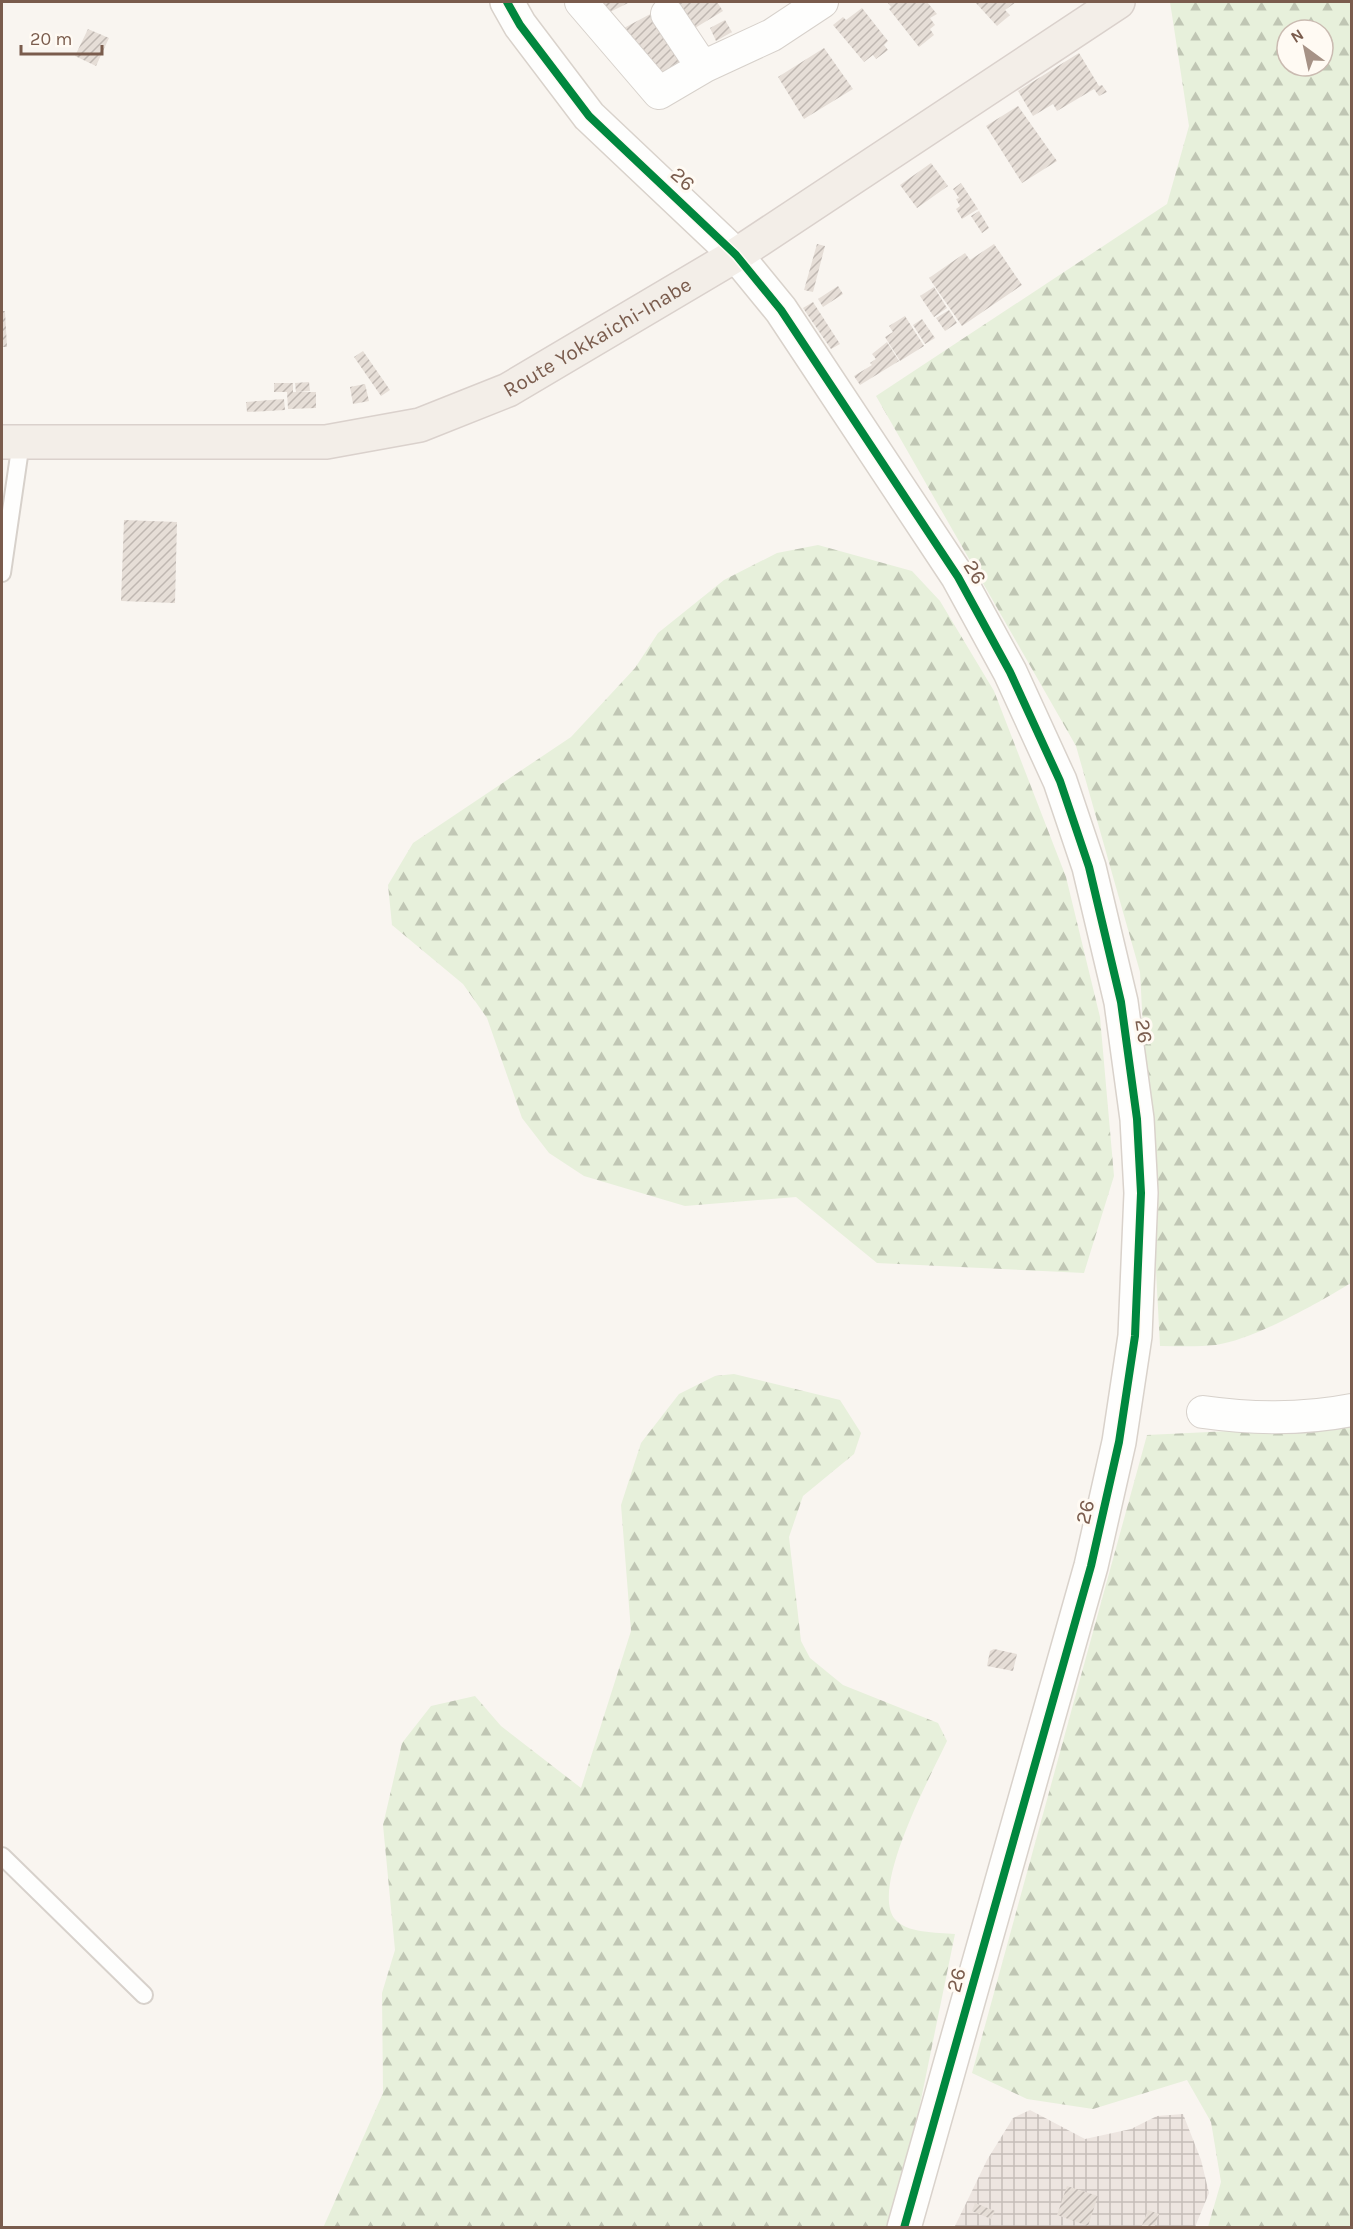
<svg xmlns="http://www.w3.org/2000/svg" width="1353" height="2229" viewBox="0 0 1353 2229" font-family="Karla,sans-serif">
	<defs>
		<pattern id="industrial-grid" width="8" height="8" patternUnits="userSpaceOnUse" patternTransform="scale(1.5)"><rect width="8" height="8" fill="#ede5e0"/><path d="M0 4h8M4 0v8" fill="none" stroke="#c5bdb8"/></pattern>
		<pattern id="forest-firs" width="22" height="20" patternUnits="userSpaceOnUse" patternTransform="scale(1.5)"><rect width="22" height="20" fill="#e7f0db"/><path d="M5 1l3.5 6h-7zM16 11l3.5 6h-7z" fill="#c0c6b4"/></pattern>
		<pattern id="building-hatch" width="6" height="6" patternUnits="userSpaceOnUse" patternTransform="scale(1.5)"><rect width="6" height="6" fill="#e6ded7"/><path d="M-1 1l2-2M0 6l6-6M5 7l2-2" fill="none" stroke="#bfb7b1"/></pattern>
	</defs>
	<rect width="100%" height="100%" fill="#f9f5f0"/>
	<path fill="url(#industrial-grid)" d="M1030 2110 1085 2139 1131 2129 1157 2116 1183 2114 1201 2160 1209 2193 1195 2227 954 2228 987 2160 1013 2118Z"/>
	<path fill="url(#forest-firs)" fill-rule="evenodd" d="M1170 2H1351V1283C1318 1303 1253 1340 1216 1345 1198 1347 1178 1346 1160 1346L1140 972 1076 746 876 396 1167 204 1189 126ZM1287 30H1323V66H1287Z
		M818 545 912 571 940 601 994 691 1066 877 1100 1017 1114 1176 1084 1273 877 1263 796 1197 685 1206 584 1176 549 1153 522 1118 487 1018 463 984 392 925 388 885 413 843 571 737 635 668 658 633 724 580 777 553Z
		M734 1374 840 1400 861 1433 854 1454 803 1496 789 1537 801 1641 810 1658 843 1685 938 1723 947 1741C931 1775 871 1886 894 1918 906 1934 937 1932 955 1934L901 2197 887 2227 323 2228 383 2093 382 1993 395 1950 383 1825 402 1743 431 1706 475 1696 501 1726 581 1788 631 1631 621 1505 641 1443 679 1394 715 1376Z
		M1351 1417V2227H1208L1221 2182 1211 2122 1187 2080 1093 2109 1027 2099 972 2073 1147 1435 1230 1431Z"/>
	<path fill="url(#building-hatch)" d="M599 2H630L606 14Z
		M679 2H717L723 11 695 28Z
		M887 2H927L937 14 930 18 935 25 930 29 934 35 919 47 889 9 891 7Z
		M975 2H1016L1005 10 1010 15 997 26Z
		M862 8 888 41 884 45 888 50 876 59 873 55 864 62 833 25 843 17 846 20Z
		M656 11 684 66 660 78 648 54 639 58 624 28Z
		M725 20 732 32 716 41 710 28Z
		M88 29 109 38 96 66 75 56Z
		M824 48 853 89 804 119 778 77Z
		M1079 53 1099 86 1102 85 1107 92 1099 96 1094 89 1057 111 1053 104 1033 116 1018 91Z
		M1018 106 1057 161 1022 183 986 126Z
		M931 163 948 186 917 208 900 185Z
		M961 183 978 209 962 219 956 209 960 206 956 199 959 198 953 189Z
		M979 211 989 228 982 233 971 216Z
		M817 244 825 246 813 292 804 290Z
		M994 244 1022 285 962 326 929 278 965 253 970 260Z
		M838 286 843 294 823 307 818 299Z
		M934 287 947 308 934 317 920 296Z
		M813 302 840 344 831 349 803 308Z
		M949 310 957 323 945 331 936 318Z
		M2 311H5L7 347H2Z
		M905 316 924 346 900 361 885 337 893 332 889 326Z
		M922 319 935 338 925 344 913 325Z
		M887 342 899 361 860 385 854 376 872 365 870 363 876 359 872 354Z
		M363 351 390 390 381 396 354 357Z
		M309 382 310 391 296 392 295 383Z
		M274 383H293V392H316V408L288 409 287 392H274Z
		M365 384 369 401 353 404 350 387Z
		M284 399 285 410 247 412 246 402Z
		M124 520 177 522 175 603 121 601Z
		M994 1649 1017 1654 1013 1671 987 1666 990 1651Z
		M1067 2186 1098 2196 1088 2226 1057 2215Z
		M975 2203 995 2211 991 2219 972 2211Z
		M1148 2210 1159 2214 1154 2228H1141Z"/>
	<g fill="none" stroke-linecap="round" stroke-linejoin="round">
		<defs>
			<path id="lane" d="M2 573 21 442
				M2 1856 144 1995"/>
			<path id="street" d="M581 2 659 93 705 66 772 35 822 2
				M667 14 695 56 705 66
				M1203 1412C1253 1419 1302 1420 1352 1410"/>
			<path id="secondary" d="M507 2 520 25 589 116 736 255 781 310 958 577 1010 672 1060 781 1089 867 1121 1002 1137 1119 1141 1193 1135 1336 1119 1442 1091 1566 904 2228"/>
			<g id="primary">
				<path id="s1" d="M2 442H326L420 425 508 390 736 255 1118 2"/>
			</g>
		</defs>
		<use href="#lane" stroke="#d7d1cb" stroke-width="20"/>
		<use href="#street" stroke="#d7d1cb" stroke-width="34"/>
		<use href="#secondary" stroke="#d9d2cb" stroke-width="36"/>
		<use href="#primary" stroke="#dad1cc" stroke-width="36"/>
		<use href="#lane" stroke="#fefefd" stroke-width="16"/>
		<use href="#street" stroke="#fefefd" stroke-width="32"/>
		<use href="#secondary" stroke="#fefefd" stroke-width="33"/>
		<use href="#primary" stroke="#f3eee8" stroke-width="33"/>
		<defs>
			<path id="cycleway" d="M507 2 520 25 589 116 736 255 781 310 958 577 1010 672 1060 781 1089 867 1121 1002 1137 1119 1141 1193 1135 1336 1119 1442 1091 1566 904 2228"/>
		</defs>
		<use href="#cycleway" stroke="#fffaf3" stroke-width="11"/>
		<use href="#cycleway" stroke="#00873e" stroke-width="8"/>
	</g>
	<g text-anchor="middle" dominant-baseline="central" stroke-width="6" stroke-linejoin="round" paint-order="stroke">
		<g font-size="21" fill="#7a5c4d" stroke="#fffaf3">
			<text transform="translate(683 179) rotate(42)">26</text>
			<text stroke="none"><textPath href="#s1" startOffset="618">Route Yokkaichi-Inabe</textPath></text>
			<text transform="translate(975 572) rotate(59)">26</text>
			<text transform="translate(1144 1031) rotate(81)">26</text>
			<text transform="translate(1085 1512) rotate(-77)">26</text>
			<text transform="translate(956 1980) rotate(-75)">26</text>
		</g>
	</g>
	<rect width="1353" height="2229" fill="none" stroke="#7a5c4d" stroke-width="6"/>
	<g transform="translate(1305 48) rotate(327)"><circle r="28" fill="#fffaf3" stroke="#cabbb1" stroke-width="1.5"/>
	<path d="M0-4.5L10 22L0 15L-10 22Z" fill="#a69286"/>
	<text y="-9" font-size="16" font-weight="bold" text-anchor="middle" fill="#7a5c4d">N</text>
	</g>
	<path d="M21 45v9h81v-9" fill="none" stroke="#7a5c4d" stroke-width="3"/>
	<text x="30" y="45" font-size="18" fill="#7a5c4d" stroke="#fffaf3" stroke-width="4.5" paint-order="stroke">20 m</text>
</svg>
